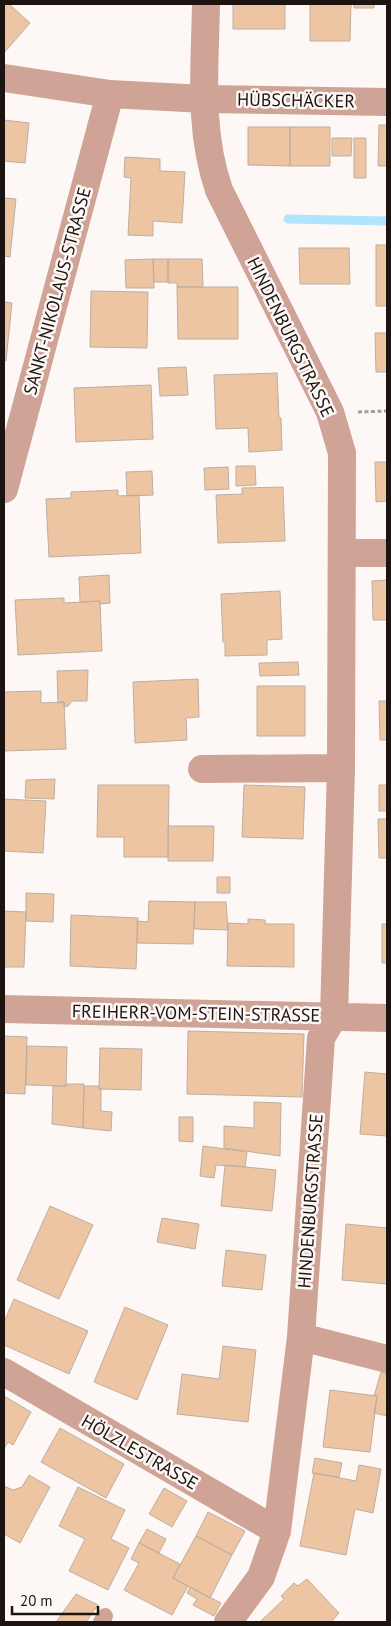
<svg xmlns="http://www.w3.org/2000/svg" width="391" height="1626" viewBox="0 0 391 1626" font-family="'PT Sans',sans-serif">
	<rect width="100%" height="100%" fill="#fdf8f6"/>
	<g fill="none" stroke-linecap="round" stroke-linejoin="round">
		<path stroke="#afe5fe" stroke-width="9" d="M288 219 387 221"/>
	</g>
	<path fill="#eec5a2" stroke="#beaea0" d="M4 4H9L30 23 4 53Z
		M233 4H285V29H233Z
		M310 4H351L350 41H310Z
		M354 4H374V8H354Z
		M4 120 29 123 25 163 4 161Z
		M379 125H387V166H378Z
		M248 127H290V166L248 165Z
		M290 127H330V166H290Z
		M332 138H352L351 156H332Z
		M354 138H366V178H354Z
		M125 157 160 159V171L185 172 182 223 153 221V236L128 235 131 178 124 177Z
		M4 198 16 199 10 257 4 256Z
		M376 245H387V306H376Z
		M299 248H349L350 284H300Z
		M153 259 154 288H126L125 260Z
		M153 259H168V282H154Z
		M168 259H202L203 287H177V283H168Z
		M177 287H238V339H178Z
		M91 291 148 292 147 348 90 347Z
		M4 302 12 303 6 361 4 360Z
		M375 333H387V372H376Z
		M186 367 188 395 160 396 158 368Z
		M277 373 279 418H281L282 450 249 452 248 428 216 429 214 375Z
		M151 385 153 439 76 442 74 388Z
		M375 462H387V501L376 502Z
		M236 466H255L256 485 236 486Z
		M228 467 229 489 205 490 204 468Z
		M152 471 153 495 127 496 126 472Z
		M283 487 285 541 218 543 216 495 242 494V488Z
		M118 490V496L139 495 141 553 49 557 46 499 71 498V492Z
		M109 575 110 603 100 604V601L80 602 79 577Z
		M387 580V620H373L372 581Z
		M280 591 282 639 267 640V655L225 656V642H223L221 594Z
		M64 598V603L100 601 102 651 18 655 15 600Z
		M298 662 299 675 260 676 259 663Z
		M88 670 87 701H72L68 706 64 707V702L58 703 57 671Z
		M198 679 199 717 186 718 187 740 135 743 133 682Z
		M257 686H305V736H257Z
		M41 691V703L64 702 66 749 4 751V692Z
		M379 701H387V740H380Z
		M55 779 54 799 25 798 26 780Z
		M98 785H169L168 857H124V837H97Z
		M244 785 305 787 303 839 242 837Z
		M379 785H387V811H379Z
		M4 799 46 801 43 853 4 851Z
		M378 819H387V858H379Z
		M168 826H214L213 861H168Z
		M217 877H230V893H217Z
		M26 893 54 894 53 922 26 921Z
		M149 901 195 902 193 944 137 943V921L148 922Z
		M195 902H226L228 930 194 929Z
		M4 911 26 912 24 967H4Z
		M71 915 138 918 136 969 70 966Z
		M248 919 265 920V924H294V967L227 966 228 923 248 924Z
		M382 924H387V963H382Z
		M188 1031 304 1034 302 1097 187 1094Z
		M4 1036 27 1037 25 1094 4 1093Z
		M27 1046 67 1047 66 1086 26 1085Z
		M100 1048 142 1049 141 1090 99 1089Z
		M365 1072 387 1074V1136L360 1134Z
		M66 1084H84L83 1128 52 1124 53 1086H66Z
		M84 1086H99V1089H101V1111L112 1112 111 1131 83 1128Z
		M254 1102 281 1103 280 1156 224 1148V1126L254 1128Z
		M179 1117H193V1142L179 1141Z
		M203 1146 247 1152 245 1167 216 1165 214 1178 200 1176Z
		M225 1165 276 1170 272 1211 221 1206Z
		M50 1206 93 1225 59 1299 17 1280Z
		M162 1218 199 1224 195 1249 157 1242Z
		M346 1224 387 1228V1284L342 1280Z
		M226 1250 266 1255 262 1290 222 1286Z
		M14 1299 88 1331 69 1374 4 1345V1322Z
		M125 1307 168 1325 137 1400 94 1382Z
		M223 1346 256 1350 248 1422 177 1414 182 1374 219 1379Z
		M381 1372 387 1374V1416L374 1413 377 1396H374Z
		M330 1390 377 1396 370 1452 323 1447Z
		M4 1396 31 1412 13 1445 8 1442 4 1449Z
		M60 1428 124 1464 106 1498 41 1462Z
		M315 1458 342 1463 339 1477 312 1473Z
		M359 1465 381 1469 373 1513 355 1509 346 1555 300 1546 314 1473 356 1481Z
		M29 1475 50 1487 20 1543 4 1534V1486L13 1490 22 1487Z
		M78 1487 125 1510 111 1539 129 1548 108 1590 69 1571 85 1539 59 1526Z
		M164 1488 187 1501 172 1527 149 1514Z
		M208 1512 245 1531 232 1555 196 1536Z
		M147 1529 166 1539 159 1553 139 1543Z
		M196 1536 232 1555 210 1598 173 1578Z
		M139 1543 180 1564 173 1578 188 1586 172 1615 124 1590 139 1563 131 1559Z
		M307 1579 339 1613 332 1621 333 1622H260L284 1599 281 1596 294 1583 298 1586Z
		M190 1587 221 1603 214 1616 193 1605 197 1599 187 1593Z
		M76 1594 98 1605 86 1622H56Z"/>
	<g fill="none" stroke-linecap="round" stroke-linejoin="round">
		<path stroke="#a49e9c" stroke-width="3" stroke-dasharray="4 2.5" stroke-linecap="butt" d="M358 412 387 411"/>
		<path stroke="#cfa395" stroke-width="16" d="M101 1622 105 1616"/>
		<path stroke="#cfa395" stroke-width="28" d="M206 4C205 67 198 129 219 190L330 412 342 453 341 768 334 1016 321 1038 301 1337 277 1531 261 1577 228 1622
			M4 78 110 94 204 99 387 102
			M4 489 110 94
			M342 553H387
			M202 769 341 768
			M4 1009 387 1018
			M301 1337 387 1359
			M4 1372 277 1531"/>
	</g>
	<g text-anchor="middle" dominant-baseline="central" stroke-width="5" stroke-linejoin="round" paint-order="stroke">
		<g font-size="18" fill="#1b1411" stroke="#fdf8f6">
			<text transform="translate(296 100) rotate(1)">HÜBSCHÄCKER</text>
			<text transform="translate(57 291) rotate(-75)">SANKT-NIKOLAUS-STRASSE</text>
			<text transform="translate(291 337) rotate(64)">HINDENBURGSTRASSE</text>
			<text transform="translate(196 1013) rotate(1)">FREIHERR-VOM-STEIN-STRASSE</text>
			<text transform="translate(310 1201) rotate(-86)">HINDENBURGSTRASSE</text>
			<text transform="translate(140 1452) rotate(30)">HÖLZLESTRASSE</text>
		</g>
	</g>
	<rect width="391" height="1626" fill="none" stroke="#1b1411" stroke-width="10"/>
	<path d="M12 1606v8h86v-8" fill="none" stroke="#1b1411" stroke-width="2.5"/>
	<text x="20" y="1606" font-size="15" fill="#1b1411" stroke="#fdf8f6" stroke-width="4" paint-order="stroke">20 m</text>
</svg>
